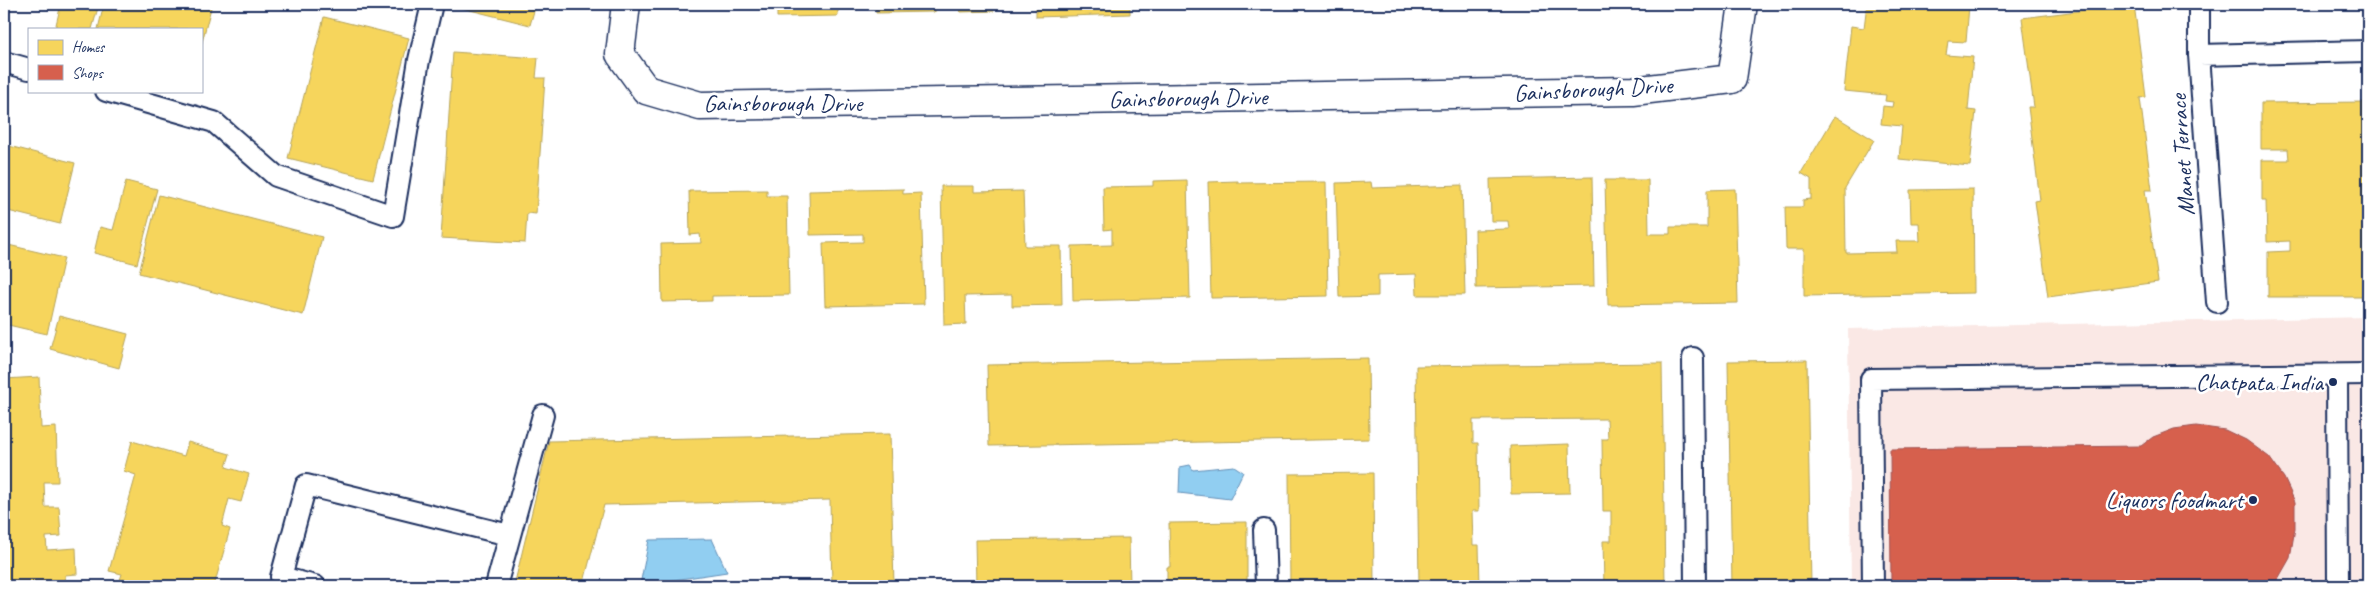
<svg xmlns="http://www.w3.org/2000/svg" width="2372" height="590" viewBox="0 0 2372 590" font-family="Caveat,sans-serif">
	<rect width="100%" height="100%" fill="#fff"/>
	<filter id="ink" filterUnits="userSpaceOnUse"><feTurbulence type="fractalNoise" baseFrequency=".02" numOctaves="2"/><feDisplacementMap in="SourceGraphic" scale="10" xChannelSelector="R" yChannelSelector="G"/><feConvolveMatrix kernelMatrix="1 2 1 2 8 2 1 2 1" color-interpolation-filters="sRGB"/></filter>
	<g filter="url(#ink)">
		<path fill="#fae8e5" d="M2368 317V586H1851L1848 329Z"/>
		<path fill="#91cef1" stroke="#628eb6" d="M1190 465 1193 470 1234 466 1243 472 1230 499 1179 493 1180 467Z
			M712 539 727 572 640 585 649 540Z"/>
		<path fill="#f6d55c" stroke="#b4a35d" d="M61 4H99L92 29H55Z
			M104 4H212L201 46V29H98Z
			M446 4H536L530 25Z
			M777 4H838V16L777 17Z
			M876 4H935V12L876 13Z
			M960 4H994V11L960 12Z
			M1036 4H1130V14L1036 17Z
			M1867 4 1969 6 1966 42 1948 41 1946 55 1973 57 1968 110 1976 111 1970 166 1899 159 1902 126 1881 124 1883 106 1892 107 1893 102 1885 101 1886 95 1844 91 1851 26 1864 28Z
			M2134 4 2146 97 2140 98 2152 190H2145L2158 282 2048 297 2035 201 2040 200 2028 107H2034L2022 18Z
			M324 17 409 38 373 179 288 158Z
			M453 52 538 58 536 78H545L536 214 527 213 525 243 441 238Z
			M2368 102V297H2268V252L2290 251V241L2267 242 2266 200H2262V160H2289L2288 149H2261V103Z
			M1835 116 1874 140 1845 188 1846 253 1897 252 1896 241H1920L1919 223H1911L1910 190 1973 189 1974 293 1804 296V249H1786L1785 207H1803V200L1811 199V179L1801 173Z
			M9 146 75 163 60 224 4 210V166Z
			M1592 177 1594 286 1476 288 1475 230 1509 229 1508 221H1491L1490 179Z
			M1187 180 1190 298 1073 301 1072 246 1112 245V229L1104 230 1103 187 1153 186V181Z
			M1605 180H1648L1649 234H1670V227H1707V190L1735 189 1738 303 1608 305Z
			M126 181 157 189 137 264 94 253 100 227 113 230Z
			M1238 181V183L1326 182 1328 296 1211 298 1208 182Z
			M1371 182 1372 188 1462 185 1465 295H1417L1416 274 1378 275V296L1339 297 1336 183Z
			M941 186H974V192L1023 191 1025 246H1061L1062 305 1012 306V295L965 296 966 324 944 325Z
			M903 189V194L921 193 924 304 825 306 823 243 863 242V234L810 235 809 191Z
			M767 190V196H787L789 295 712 296V301L662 302 661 244 701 243 700 234 690 235 689 191Z
			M159 195 322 237 303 315 139 273Z
			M4 244 64 258 47 334 4 324Z
			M59 316 128 334 119 368 50 349Z
			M1368 358 1369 439 989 446 987 365Z
			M1807 360 1811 586H1732L1728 361Z
			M1662 363 1665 586H1604L1603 541H1611V511H1603L1602 439H1608L1607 419 1473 420V443H1478L1479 511H1472L1473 545H1479L1480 586H1419L1416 366Z
			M39 377 41 428 56 427 58 482H44L45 507H59L61 536 46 537 47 550 76 548 77 574 65 575 66 586H4V379Z
			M890 434 894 586H832L830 500 604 505 583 586H514L549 441Z
			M132 441 184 456 188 442 230 454 226 467 249 474 241 502 229 499 222 526 230 529 214 586H118L122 574 109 571 136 475 124 471Z
			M1569 444 1570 493 1511 494 1510 446Z
			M1373 473 1374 586H1290L1289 474Z
			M1247 522V586H1167V567H1170L1169 523Z
			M1129 538 1130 586H976L975 540Z"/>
		<path fill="#d6604d" stroke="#9e5152" d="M2196 426 2225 430 2246 440 2269 457 2284 478 2295 502V528L2290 558 2278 579 2269 586H1891L1890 449 2141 446 2153 437 2174 429Z"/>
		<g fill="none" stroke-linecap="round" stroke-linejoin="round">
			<defs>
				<path id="service" d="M2199 4V55L2217 302
					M2199 55 2368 51
					M4 62 29 69
					M106 91 214 122 276 176 393 216 419 60 432 4
					M1693 358 1695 586
					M2337 375 2338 586
					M1264 530 1266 586
					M315 586 281 577 306 485 509 535
					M496 586 543 415
					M1873 586 1871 379 2368 374"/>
				<path id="minor" d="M626 4 620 54 646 90 700 106 1633 91 1732 79 1743 4"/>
			</defs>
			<use href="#service" stroke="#1b2f5e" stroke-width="24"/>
			<use href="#minor" stroke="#1b2f5e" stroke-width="31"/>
			<use href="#service" stroke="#fff" stroke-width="20"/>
			<use href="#minor" stroke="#fff" stroke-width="28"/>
		</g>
	</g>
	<g fill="#1b2f5e" stroke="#fff" stroke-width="2">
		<circle cx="2333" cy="382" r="5"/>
		<circle cx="2253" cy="500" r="5"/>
	</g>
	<g text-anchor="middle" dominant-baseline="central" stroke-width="5" stroke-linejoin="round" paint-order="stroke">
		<g font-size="24" fill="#1b2f5e" stroke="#fff">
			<text transform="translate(1593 89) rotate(-3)">Gainsborough Drive</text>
			<text transform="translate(1188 98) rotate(-1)">Gainsborough Drive</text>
			<text x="783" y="103">Gainsborough Drive</text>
			<text transform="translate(2182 155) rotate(-94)">Manet Terrace</text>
		</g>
		<g font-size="24" fill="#1b2f5e" stroke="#fff" text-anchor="end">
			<text x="2323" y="382">Chatpata India</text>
			<text x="2243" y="500">Liquors foodmart</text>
		</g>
	</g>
	<rect width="2372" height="590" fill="none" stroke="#fff" stroke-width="20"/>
	<rect x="10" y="10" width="2352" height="570" fill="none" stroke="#1b2f5e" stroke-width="2" filter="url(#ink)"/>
	<rect x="28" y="28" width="175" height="65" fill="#ffffff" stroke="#a4acbf"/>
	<rect x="38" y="40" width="25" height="15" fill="#f6d55c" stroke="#a4acbf"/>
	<text x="72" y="52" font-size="15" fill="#1b2f5e">Homes</text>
	<rect x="38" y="65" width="25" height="15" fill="#d6604d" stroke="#a4acbf"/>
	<text x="72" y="78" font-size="15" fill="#1b2f5e">Shops</text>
</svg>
